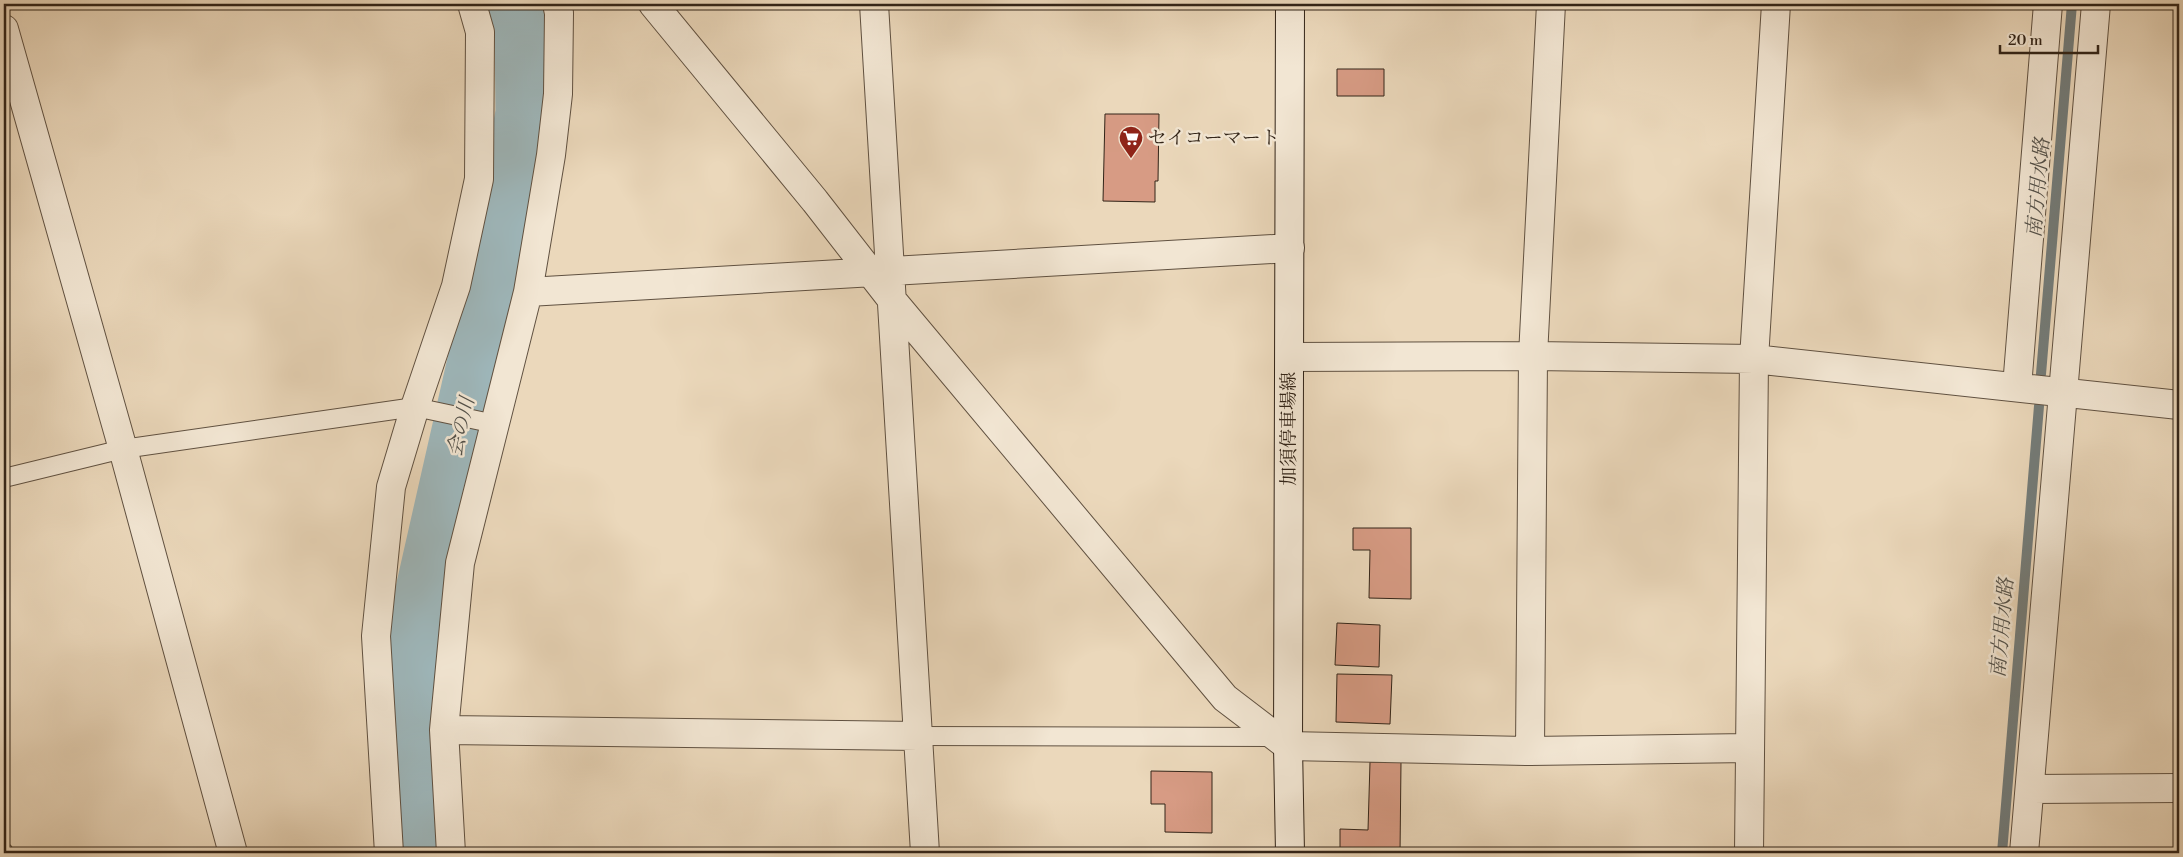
<svg xmlns="http://www.w3.org/2000/svg" width="2183" height="857" viewBox="0 0 2183 857" font-family="'Libre Bodoni','Noto Serif JP',serif">
	<rect width="100%" height="100%" fill="#ebd8bb"/>
	<filter id="stains"><feTurbulence type="fractalNoise" baseFrequency=".004" numOctaves="4"/><feColorMatrix values="0 0 0 0 .2 0 0 0 0 .09 0 0 0 0 .02 0 0 0 .5 -.17"/></filter>
	<radialGradient id="worn" r=".72"><stop offset=".6" stop-color="#630" stop-opacity="0"/><stop offset="1" stop-color="#630" stop-opacity=".3"/></radialGradient>
	<g fill="none" stroke-linecap="round" stroke-linejoin="round">
		<path stroke="#737c7a" stroke-width="10" d="M2041 374 2072 4
			M2002 853 2039 406"/>
		<path stroke="#9eb7bb" stroke-width="59" d="M409 853 418 621 484 330 525 113 524 26 517 4"/>
	</g>
	<path fill="#d79b84" stroke="#322418" d="M1373 4H1432V6Z
		M1337 69H1384V96H1337Z
		M1105 114H1159L1158 181H1155V202L1103 201Z
		M1353 528H1411V599L1369 598 1370 550H1353Z
		M1337 623 1380 625 1379 667 1335 665Z
		M1337 674 1392 675 1390 724 1336 722Z
		M1370 762H1401L1400 853H1340V829L1368 830Z
		M1151 771 1212 772V833L1165 832V804H1151Z"/>
	<g fill="none" stroke-linecap="round" stroke-linejoin="round">
		<defs>
			<path id="lane" d="M4 478 123 449 415 407 495 424
				M918 736 1276 737
				M4 852V853"/>
			<path id="street" d="M653 4 815 201 892 300 1225 698 1288 746 1530 751 1749 748
				M874 4 925 853
				M4 29 123 449 233 853
				M528 292 1290 248
				M1290 357 1533 356 1754 359 2179 405
				M2017 387 2048 4
				M444 730 918 736
				M1530 751 1533 356 1551 4
				M2030 789 2179 788
				M389 853 376 636 391 487 415 407 456 286 479 179 480 32 472 4
				M451 853 444 730 460 563 528 292 551 155 558 94 559 13 557 4
				M1749 853 1754 359 1776 4
				M2024 853 2096 4"/>
			<path id="secondary" d="M1290 853 1288 746 1290 4"/>
		</defs>
		<use href="#lane" stroke="#605141" stroke-width="20"/>
		<use href="#street" stroke="#605141" stroke-width="30"/>
		<use href="#secondary" stroke="#322418" stroke-width="30"/>
		<use href="#lane" stroke="#f2e6d3" stroke-width="18"/>
		<use href="#street" stroke="#f2e6d3" stroke-width="28"/>
		<use href="#secondary" stroke="#f2e6d3" stroke-width="28"/>
	</g>
	<defs>
		<symbol id="supermarket-pin" viewBox="-11 -11 22 30"><path d="M0 17L-7.5 6A9.5 9.5 0 1 1 7.5 6Z" fill="#8f2418" stroke="#f2e6d3"/><path d="M-6-5.5h2.5l.6 2H6L4.5 2H-2.5L-4.4-4H-6ZM-1.5 3.2a1.3 1.3 0 1 0 .1 0ZM3 3.2a1.3 1.3 0 1 0 .1 0Z" fill="#fff"/></symbol>
	</defs>
	<g fill-rule="evenodd">
		<use href="#supermarket-pin" x="1117" y="124" width="28" height="38"/>
	</g>
	<g text-anchor="middle" dominant-baseline="central" stroke-width="5" stroke-linejoin="round" paint-order="stroke">
		<g font-size="19" fill="#322418" stroke="#f2e6d3" text-anchor="start">
			<text x="1148" y="138">セイコーマート</text>
		</g>
		<g font-size="19" fill="#322418" stroke="#f2e6d3">
			<text transform="translate(1289 429) rotate(-90)">加須停車場線</text>
		</g>
		<g font-size="20" font-style="italic" fill="#525049" stroke="#f2e6d3">
			<text transform="translate(2039 188) rotate(-85)">南方用水路</text>
			<text transform="translate(462 427) rotate(-77)">会の川</text>
			<text transform="translate(2003 628) rotate(-85)">南方用水路</text>
		</g>
	</g>
	<rect width="2183" height="857" fill="none" stroke="#ebd8bb" stroke-width="20"/>
	<rect x="5" y="5" width="2173" height="847" fill="none" stroke="#322418" stroke-width="2.5"/>
	<rect x="10" y="10" width="2163" height="837" fill="none" stroke="#322418"/>
	<path d="M2000 45v8h98v-8" fill="none" stroke="#322418" stroke-width="2.5"/>
	<text x="2008" y="45" font-size="15" fill="#322418" stroke="#f2e6d3" stroke-width="4" paint-order="stroke">20 m</text>
	<rect width="100%" height="100%" filter="url(#stains)"/>
	<rect width="100%" height="100%" fill="url(#worn)"/>
</svg>
